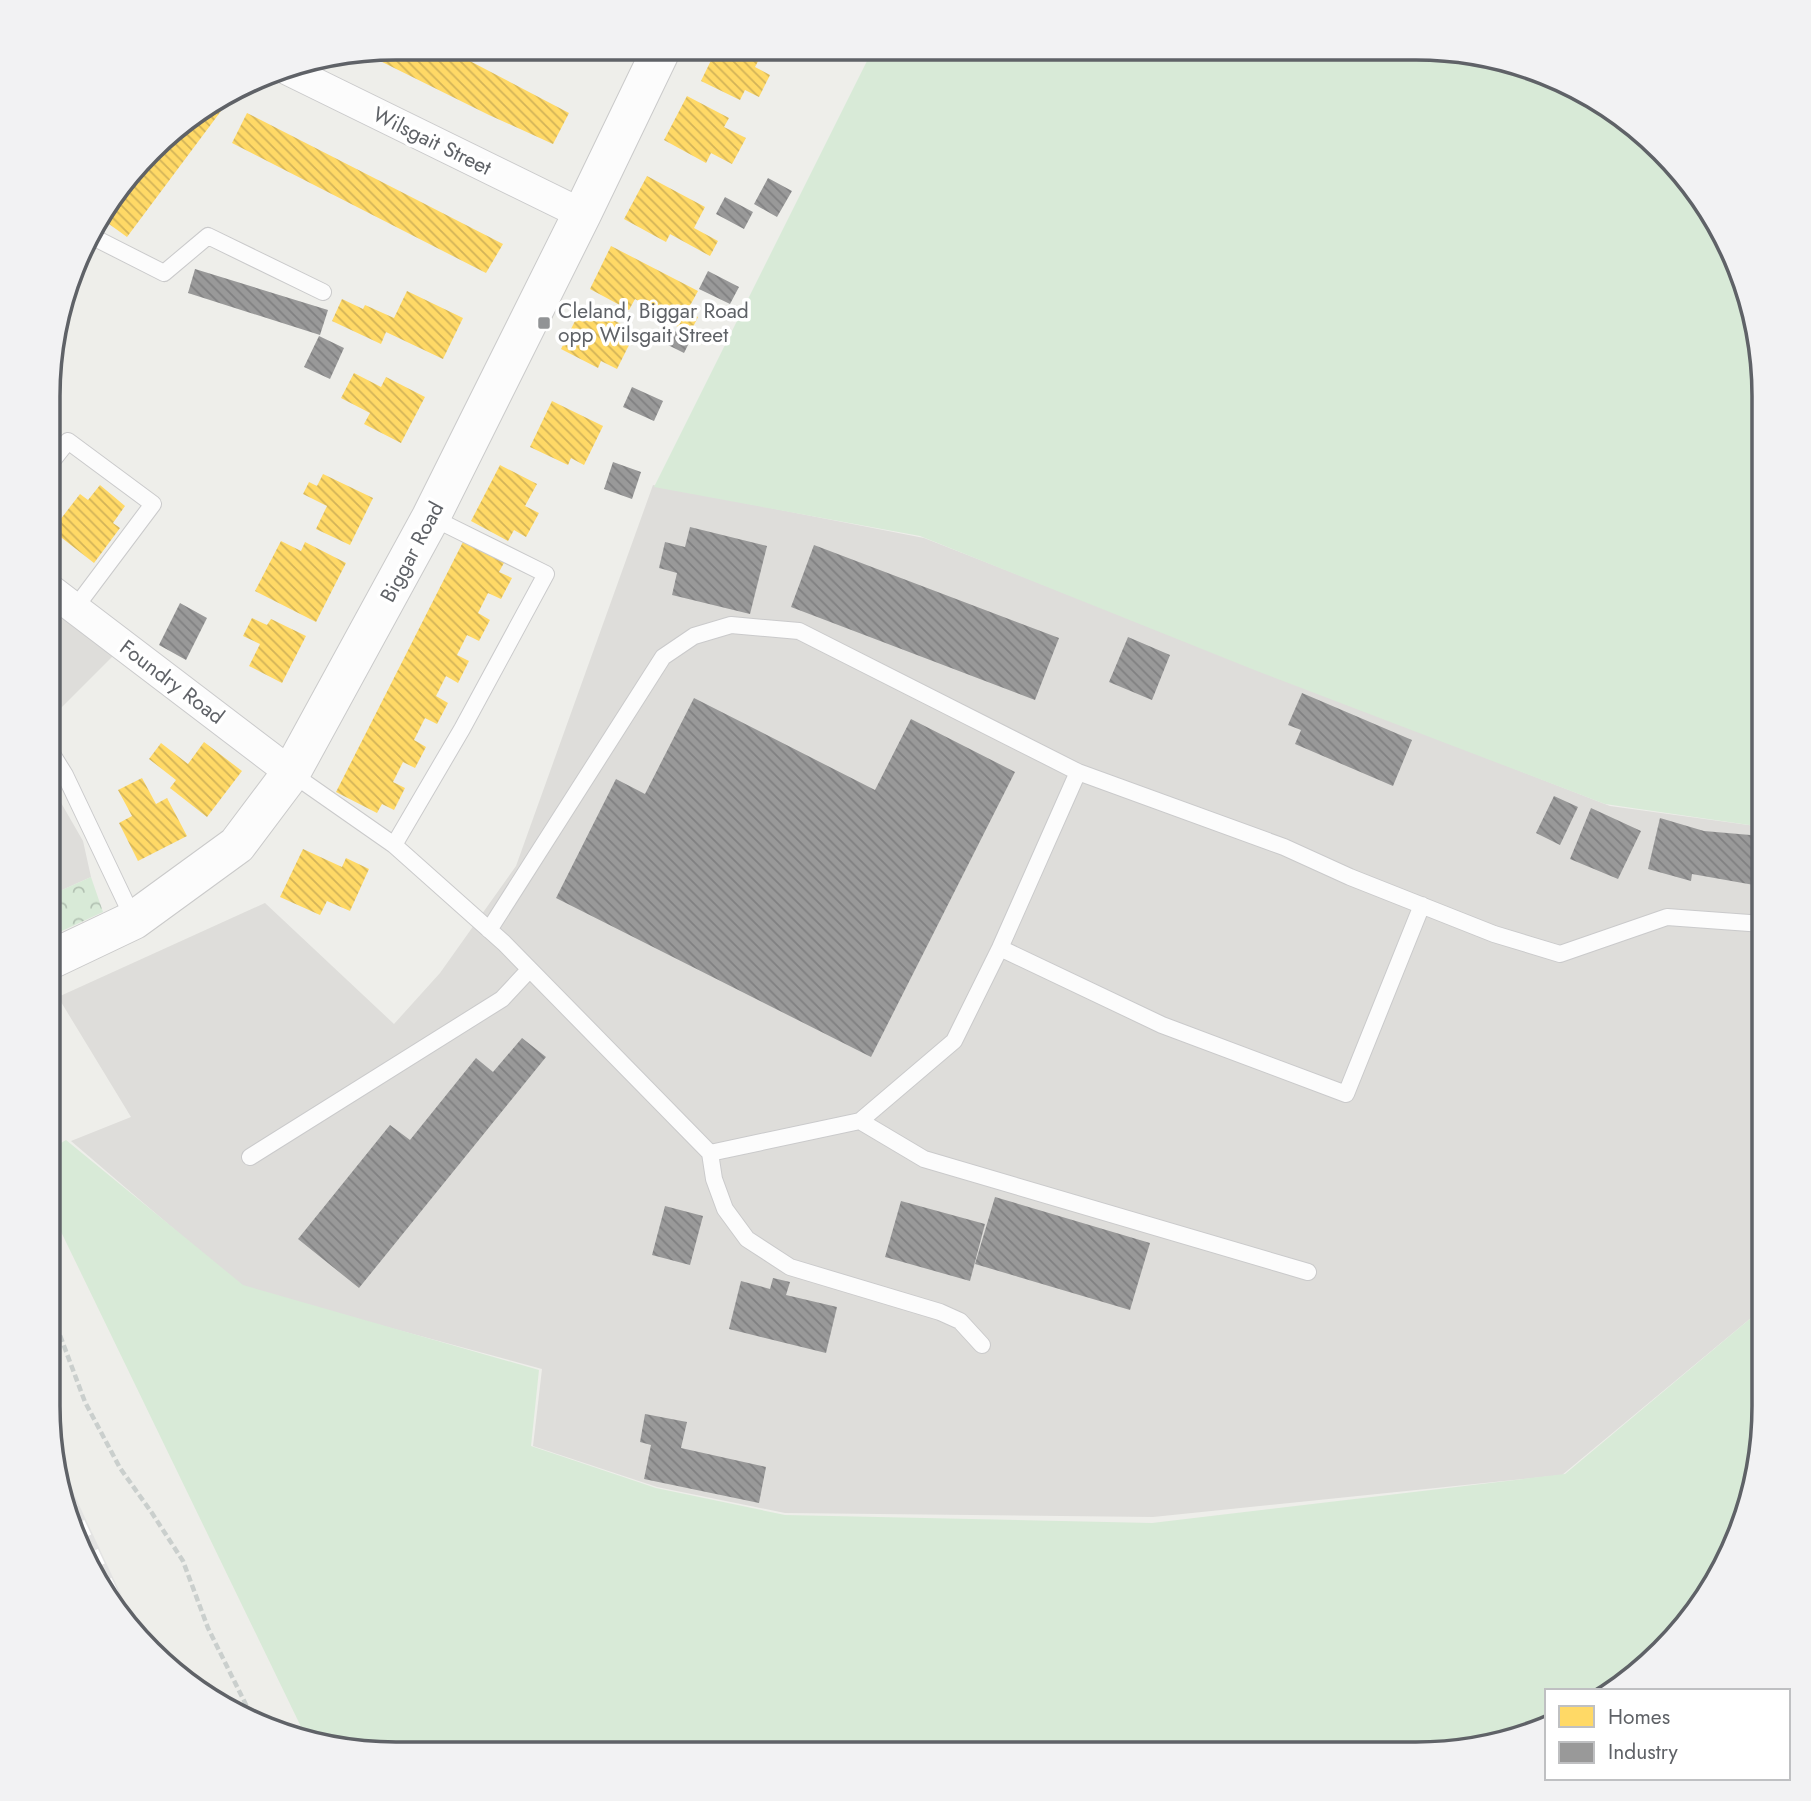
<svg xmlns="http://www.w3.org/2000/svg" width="1811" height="1801" viewBox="0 0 1811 1801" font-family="Jost,sans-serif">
	<defs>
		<pattern id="forest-crowns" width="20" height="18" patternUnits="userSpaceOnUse" patternTransform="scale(1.75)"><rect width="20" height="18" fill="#d8ead7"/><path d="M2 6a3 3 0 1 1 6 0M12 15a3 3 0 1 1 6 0" fill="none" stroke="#b2c1b2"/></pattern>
		<pattern id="homes-back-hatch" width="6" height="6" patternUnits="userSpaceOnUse" patternTransform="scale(1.75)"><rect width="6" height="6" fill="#ffd966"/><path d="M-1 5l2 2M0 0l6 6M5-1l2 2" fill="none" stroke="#d2b358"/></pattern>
		<pattern id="industry-back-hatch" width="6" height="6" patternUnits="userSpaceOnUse" patternTransform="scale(1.75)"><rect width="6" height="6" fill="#999"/><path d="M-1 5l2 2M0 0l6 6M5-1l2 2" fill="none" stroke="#808081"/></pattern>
	</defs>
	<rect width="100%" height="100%" fill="#eeeeea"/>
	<path fill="#deddda" d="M653 485 924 538 1610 806 1763 827V1308L1562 1475 1153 1517 785 1513 657 1487 533 1446 542 1369 243 1288 71 1141 131 1117 58 997 265 903 394 1024 440 973 516 866Z
		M52 598 119 650 52 717Z
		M51 775 60 801 83 841 91 877 51 895Z"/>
	<path fill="#d8ead7" d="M873 49 1460 50 1590 94 1692 184 1745 283 1763 374V827L1605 804 1257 671 920 536 654 487Z
		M66 1140 243 1285 539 1370 531 1446 656 1488 785 1515 1152 1523 1565 1474 1763 1308V1428L1752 1496 1717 1579 1627 1682 1611 1691H1547V1725L1528 1735 1438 1753H769L768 1742 592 1741 588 1753H373L305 1735 49 1207V1150Z"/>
	<path fill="url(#forest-crowns)" d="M91 877 103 912 51 936V895Z"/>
	<path fill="url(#homes-back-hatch)" d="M396 47H443L569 113 553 144 489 115 364 53Z
		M717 48H765L755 67 770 75 759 97 745 90 740 100 701 81Z
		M687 96 729 118 724 127 746 138 732 164 711 153 706 163 664 140Z
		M214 106 221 111 127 237 98 216 166 134Z
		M247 113 503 244 486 273 232 143Z
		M647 176 705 207 694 228 718 241 710 256 670 234 666 242 624 219Z
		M611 246 698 291 687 311 698 317 690 333 651 313 653 309 635 299 629 310 590 289Z
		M407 291 463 318 443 359 386 332 381 344 332 321 342 299 363 309 365 305 394 318Z
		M583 305 621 324 619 330 633 337 617 369 601 361 598 368 561 349Z
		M354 373 381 387 386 377 425 397 401 443 364 424 370 413 341 398Z
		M552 401 603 426 584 465 571 458 568 465 530 447Z
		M500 465 537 484 525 506 539 513 526 537 514 530 508 541 471 521Z
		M323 474 373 498 350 545 316 529 327 506 303 494 309 482 317 486Z
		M100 485 125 506 113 523 120 528 94 563 53 531V529L80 494 88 500Z
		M464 540 505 561 499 572 512 578 501 599 488 593 478 613 490 620 479 641 467 635 457 655 469 661 458 683 446 676 436 696 448 703 437 724 425 718 414 740 426 747 415 768 403 762 393 782 405 788 394 810 382 804 377 813 336 792Z
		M281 541 301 551 305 542 346 563 316 622 255 591Z
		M252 618 267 625 271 619 306 636 282 683 249 666 260 644 243 636Z
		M204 742 242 771 207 817 170 788 176 780 149 759 161 743 188 764Z
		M142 778 156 804 167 798 187 836 138 861 119 823 132 816 118 790Z
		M303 849 342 867 346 858 369 869 350 911 327 901 320 915 280 897Z
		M50 1053 60 1072 50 1078Z
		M50 1082 58 1097 50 1102Z"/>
	<path fill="url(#industry-back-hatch)" d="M768 178 792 191 777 217 754 204Z
		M725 197 753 212 744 229 716 214Z
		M195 269 328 310 320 335 188 293Z
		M708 271 739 287 730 304 699 289Z
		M664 326 691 339 684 353 658 340Z
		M319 336 344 348 330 379 304 367Z
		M632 387 663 401 654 421 623 407Z
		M613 462 641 472 632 499 604 489Z
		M690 527 767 546 750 614 672 595 677 573 659 568 665 542 685 547Z
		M814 545 1059 638 1035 700 791 607Z
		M180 603 207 618 186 660 159 645Z
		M1128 637 1170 655 1152 700 1109 682Z
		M1302 693 1412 740 1393 786 1295 744 1301 730 1288 725Z
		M694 698 875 790 911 719 1015 772 871 1057 556 898 616 779 645 794Z
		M1554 796 1578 807 1560 845 1536 833Z
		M1591 808 1641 831 1618 879 1570 859Z
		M1660 818 1704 831 1762 836 1754 885 1692 874 1691 881 1648 869Z
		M522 1038 546 1057 359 1288 298 1239 390 1125 410 1140 476 1058 493 1072Z
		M995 1197 1150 1243 1130 1310 975 1264Z
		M901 1201 985 1224 970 1281 885 1257Z
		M665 1206 703 1216 690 1265 652 1255Z
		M773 1278 790 1282 786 1295 837 1307 826 1353 729 1329 741 1281 770 1289Z
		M645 1414 687 1422 681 1448 766 1467 759 1503 644 1479 651 1445 640 1442Z"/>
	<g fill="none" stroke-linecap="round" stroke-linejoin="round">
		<defs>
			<path id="lane" d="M89 235 164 273 208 236 323 292
				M53 460 68 441 153 504 75 608
				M431 517 546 574 462 729 394 845 504 943 710 1153 714 1179 725 1209 747 1239 790 1267 940 1312 960 1321 982 1345
				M52 754 65 775 134 920
				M1078 772 1284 847 1350 877 1494 934 1560 954 1667 917 1763 924
				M291 773 394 845
				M489 930 663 657 694 636 731 625 799 631 1078 772 1000 948 954 1041 860 1121 710 1153
				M1000 948 1162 1025 1346 1094 1422 905
				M860 1121 924 1159 1308 1272
				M250 1157 502 999 529 970"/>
			<path id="street" d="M282 67 582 214
				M52 591 291 773"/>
			<path id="secondary" d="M50 960 134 920 237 845 291 773 431 517 582 214 662 48"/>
		</defs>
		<use href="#lane" stroke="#cacacb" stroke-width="18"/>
		<use href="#street" stroke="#cacacb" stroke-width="32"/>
		<use href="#secondary" stroke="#cacaca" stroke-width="40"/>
		<path stroke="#cacfcd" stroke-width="4.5" stroke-dasharray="7 3.5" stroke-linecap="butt" d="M49 1306 85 1402 120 1468 152 1513 183 1561 208 1628 254 1721"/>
		<use href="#lane" stroke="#fcfcfc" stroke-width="16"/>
		<use href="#street" stroke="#fcfcfc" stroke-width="30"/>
		<use href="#secondary" stroke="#fcfcfc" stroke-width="38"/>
		<defs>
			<path id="rail" d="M55 1463 135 1634"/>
		</defs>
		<use href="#rail" stroke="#e4e4e3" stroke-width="8"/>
		<use href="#rail" stroke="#fff" stroke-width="5" stroke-dasharray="16" stroke-linecap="butt"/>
	</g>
	<rect fill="#919395" stroke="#fff" stroke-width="2.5" x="537" y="316" width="14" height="14" rx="3.5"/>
	<g text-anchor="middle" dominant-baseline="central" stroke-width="7" stroke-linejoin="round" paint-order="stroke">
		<g font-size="21" fill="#5f6267" stroke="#fff">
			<text transform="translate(432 141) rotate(26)">Wilsgait Street</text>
			<text transform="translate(412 552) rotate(-62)">Biggar Road</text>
			<text transform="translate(172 682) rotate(37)">Foundry Road</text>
		</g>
		<g font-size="21" fill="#5f6267" stroke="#fff" text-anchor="start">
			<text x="558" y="311">Cleland, Biggar Road<tspan x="558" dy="24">opp Wilsgait Street</tspan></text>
		</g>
	</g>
	<path d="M0 0H1811V1801H0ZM396 60H1416A336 336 0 0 1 1752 396V1406A336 336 0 0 1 1416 1742H396A336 336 0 0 1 60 1406V396A336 336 0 0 1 396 60Z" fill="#f2f2f3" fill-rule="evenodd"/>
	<path fill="none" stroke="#5f6267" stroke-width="3.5" d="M396 60H1416A336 336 0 0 1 1752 396V1406A336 336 0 0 1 1416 1742H396A336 336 0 0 1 60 1406V396A336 336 0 0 1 396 60Z"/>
	<rect x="1545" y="1689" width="245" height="91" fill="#ffffff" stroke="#bfc0c2" stroke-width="2"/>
	<rect x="1559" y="1706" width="35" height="21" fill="#ffd966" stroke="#bfc0c2" stroke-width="2"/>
	<text x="1608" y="1724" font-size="21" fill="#5f6267">Homes</text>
	<rect x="1559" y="1742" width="35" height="21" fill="#999999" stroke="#bfc0c2" stroke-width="2"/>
	<text x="1608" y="1759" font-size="21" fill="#5f6267">Industry</text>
</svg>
